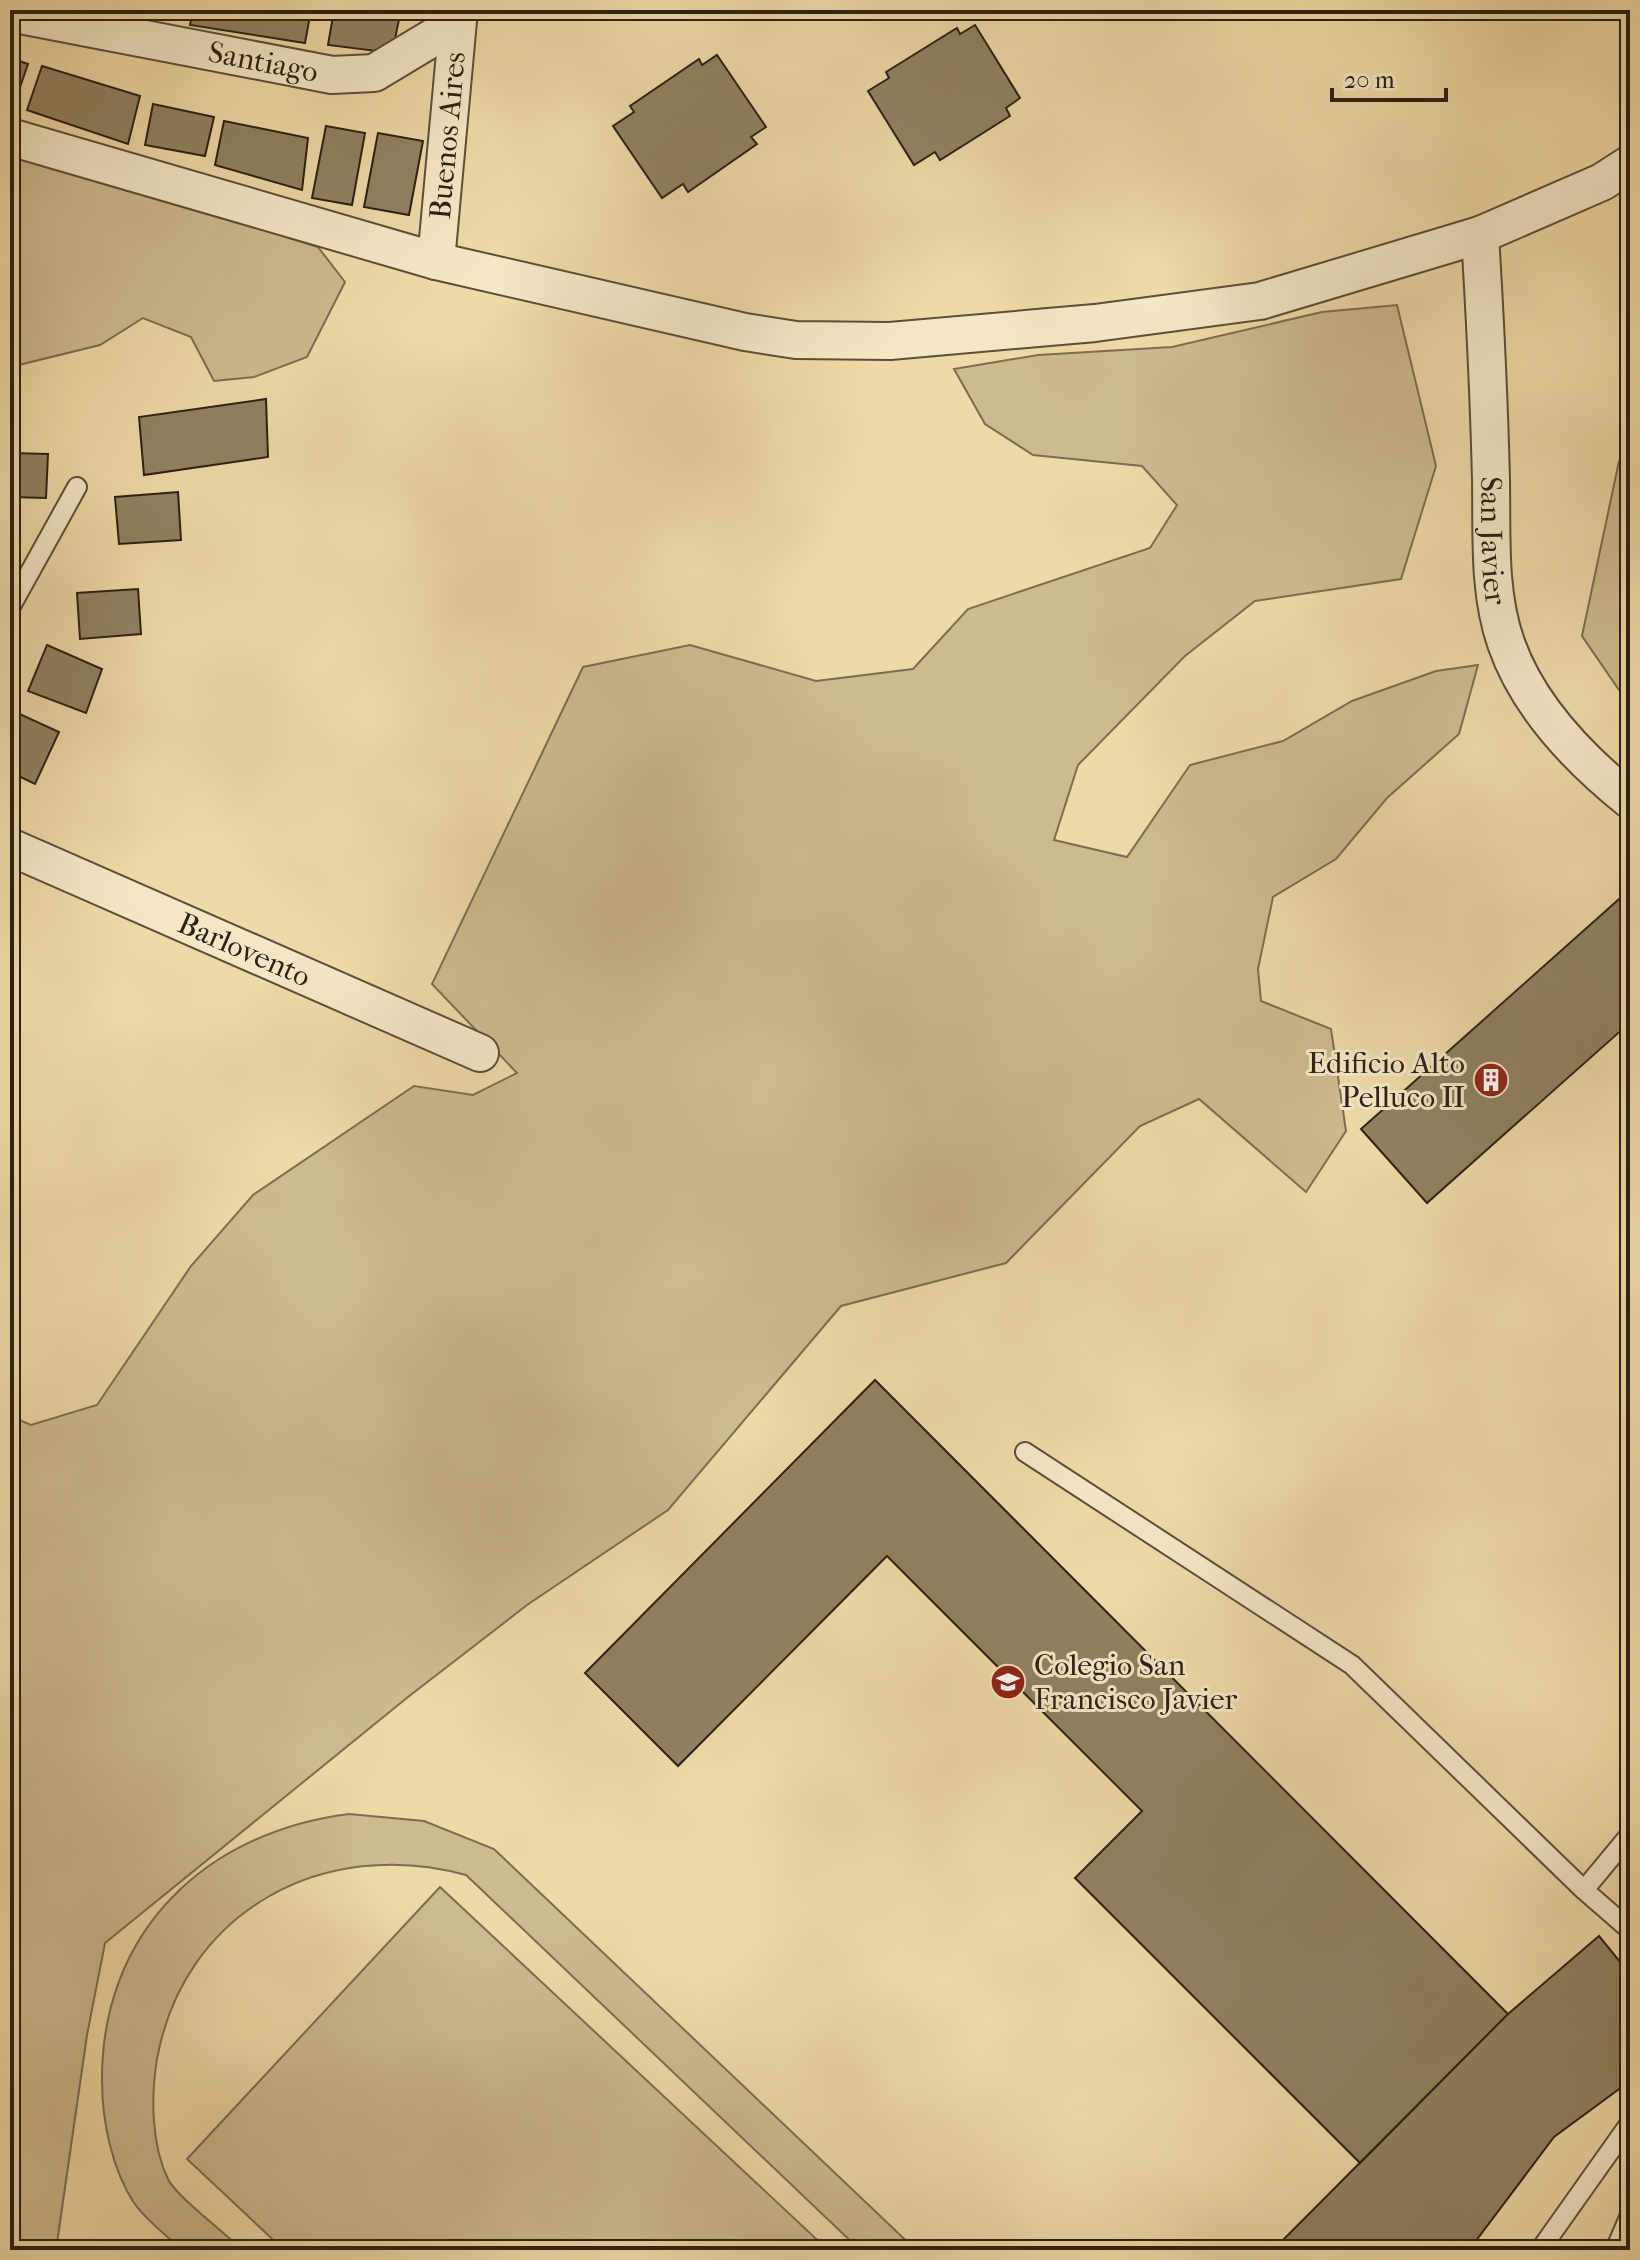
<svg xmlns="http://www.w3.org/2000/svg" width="1640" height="2260" viewBox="0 0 1640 2260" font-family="'IM FELL French Canon',serif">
	<rect width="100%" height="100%" fill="#eedaa7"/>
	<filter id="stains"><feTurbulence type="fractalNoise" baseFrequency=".0025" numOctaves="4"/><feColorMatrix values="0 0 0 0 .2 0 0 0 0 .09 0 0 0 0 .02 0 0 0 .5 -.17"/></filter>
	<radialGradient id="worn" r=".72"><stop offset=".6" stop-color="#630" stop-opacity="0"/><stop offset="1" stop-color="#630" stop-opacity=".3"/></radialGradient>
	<path fill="#cdba8e" stroke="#7c6d52" stroke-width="2" d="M10 156 113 183 318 247 345 282 307 357 254 377 214 381 191 337 143 318 100 345 19 365 10 379Z
		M1397 305 1436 466 1401 579 1255 601 1185 656 1078 765 1054 840 1127 857 1190 765 1283 741 1352 701 1436 671 1478 665 1459 734 1387 798 1336 859 1273 897 1258 969 1261 1001 1331 1029 1346 1131 1306 1192 1199 1099 1140 1126 1006 1263 841 1306 668 1510 527 1605 408 1697 105 1943 87 2035 56 2250H10V1416L31 1425 97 1405 191 1266 253 1195 414 1086 473 1095 517 1073 432 984 583 667 690 645 816 681 913 669 968 609 1150 548 1177 505 1142 466 1033 455 985 424 954 369 1038 355 1172 347 1322 312Z
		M1630 450V706L1582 636 1619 461Z
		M349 1814 424 1821 494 1849 916 2250H860L466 1875C325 1836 184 1910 157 2059 151 2096 151 2144 168 2179 176 2196 227 2235 243 2250H182C167 2236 146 2220 134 2203 112 2169 102 2121 102 2081 101 1931 206 1832 349 1814Z
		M440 1887 828 2250H284L187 2159Z"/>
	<path fill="#918161" stroke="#2c2015" stroke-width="2" d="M193 10H311L305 43 190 25Z
		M334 10H401L392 53 328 45Z
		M975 25 1020 98 1006 108 1010 116 940 160 935 152 914 165 868 91 889 78 886 72 957 28 960 34Z
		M717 55 766 127 751 137 757 144 688 192 683 184 662 198 613 126 634 112 630 106 699 59 702 65Z
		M10 58 28 64 16 99 10 97Z
		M42 66 140 96 128 144 27 110Z
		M153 104 214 117 205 156 145 145Z
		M224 121 308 138 302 190 215 165Z
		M326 126 365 133 352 205 312 198Z
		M378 133 423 141 409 215 364 207Z
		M266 399 268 457 144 475 139 417Z
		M10 453 48 454 46 498 10 497Z
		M178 492 181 540 119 544 115 497Z
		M138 589 141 634 80 639 77 593Z
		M47 645 102 669 86 713 28 691Z
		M13 711 59 732 35 784 10 772V718Z
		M1627 892 1630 1030 1626 1026 1427 1203 1361 1129Z
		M875 1380 1508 2014 1360 2163 1075 1878 1142 1811 887 1556 678 1766 585 1673Z
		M1599 1936 1630 1974V2081L1554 2137 1469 2250H1273L1508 2014Z"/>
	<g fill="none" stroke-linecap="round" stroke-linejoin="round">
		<defs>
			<path id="lane" d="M10 608 77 487
				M1025 1452 1352 1665 1584 1890 1630 1930
				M1584 1890 1628 1837
				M1540 2250 1630 2123
				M1615 2250 1630 2215"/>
			<g id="street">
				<path id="s1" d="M10 13 332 75 374 73 457 23"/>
				<path d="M10 137 436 261 745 332 796 340 890 341 1095 323 1260 301 1480 235 1602 182 1630 164"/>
				<path id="s2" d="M1480 235C1485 317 1489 398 1491 480 1492 533 1488 592 1506 643 1528 707 1579 759 1630 800"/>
				<path id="s3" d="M436 261 459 10"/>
				<path id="s4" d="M10 847 480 1053"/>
			</g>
		</defs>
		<use href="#lane" stroke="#5c4e3a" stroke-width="22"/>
		<use href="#street" stroke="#5c4e3a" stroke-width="40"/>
		<use href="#lane" stroke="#f4e7c6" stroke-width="18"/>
		<use href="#street" stroke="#f4e7c6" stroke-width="36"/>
	</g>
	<defs>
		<symbol id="building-disc" viewBox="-11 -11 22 22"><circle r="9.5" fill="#8f2418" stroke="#f4e7c6"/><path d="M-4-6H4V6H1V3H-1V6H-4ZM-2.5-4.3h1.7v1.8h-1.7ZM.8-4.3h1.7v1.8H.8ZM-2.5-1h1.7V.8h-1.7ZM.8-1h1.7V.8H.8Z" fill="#fff"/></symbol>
		<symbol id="school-disc" viewBox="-11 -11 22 22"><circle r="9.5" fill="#8f2418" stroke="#f4e7c6"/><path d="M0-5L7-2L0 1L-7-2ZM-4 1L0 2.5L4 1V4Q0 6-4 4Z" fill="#fff"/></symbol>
	</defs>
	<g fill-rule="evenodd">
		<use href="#building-disc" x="1471" y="1060" width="40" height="40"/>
		<use href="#school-disc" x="988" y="1662" width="40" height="40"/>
	</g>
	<g text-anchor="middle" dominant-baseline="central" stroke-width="6" stroke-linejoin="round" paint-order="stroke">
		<g font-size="30" fill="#2c2015" stroke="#f4e7c6">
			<text stroke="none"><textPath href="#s1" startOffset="258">Santiago</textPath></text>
			<text stroke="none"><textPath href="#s3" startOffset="126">Buenos Aires</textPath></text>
			<text stroke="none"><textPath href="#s2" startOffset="306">San Javier</textPath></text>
			<text stroke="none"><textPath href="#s4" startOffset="256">Barlovento</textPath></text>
		</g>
		<g font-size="30" fill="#2c2015" stroke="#f4e7c6" text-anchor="end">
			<text x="1465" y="1063">Edificio Alto<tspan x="1465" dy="34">Pelluco II</tspan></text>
			<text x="1034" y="1665" text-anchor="start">Colegio San<tspan x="1034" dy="34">Francisco Javier</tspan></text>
		</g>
	</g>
	<rect width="1640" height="2260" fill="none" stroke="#eedaa7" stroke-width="40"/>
	<rect x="12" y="12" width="1616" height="2236" fill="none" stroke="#2c2015" stroke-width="4"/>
	<rect x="20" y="20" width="1600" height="2220" fill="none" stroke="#2c2015" stroke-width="2"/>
	<path d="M1332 88v12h114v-12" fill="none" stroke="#2c2015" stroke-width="4"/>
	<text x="1344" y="88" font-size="24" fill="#2c2015" stroke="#f4e7c6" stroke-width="6" paint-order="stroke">20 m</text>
	<rect width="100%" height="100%" filter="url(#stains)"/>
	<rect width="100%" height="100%" fill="url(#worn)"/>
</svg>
